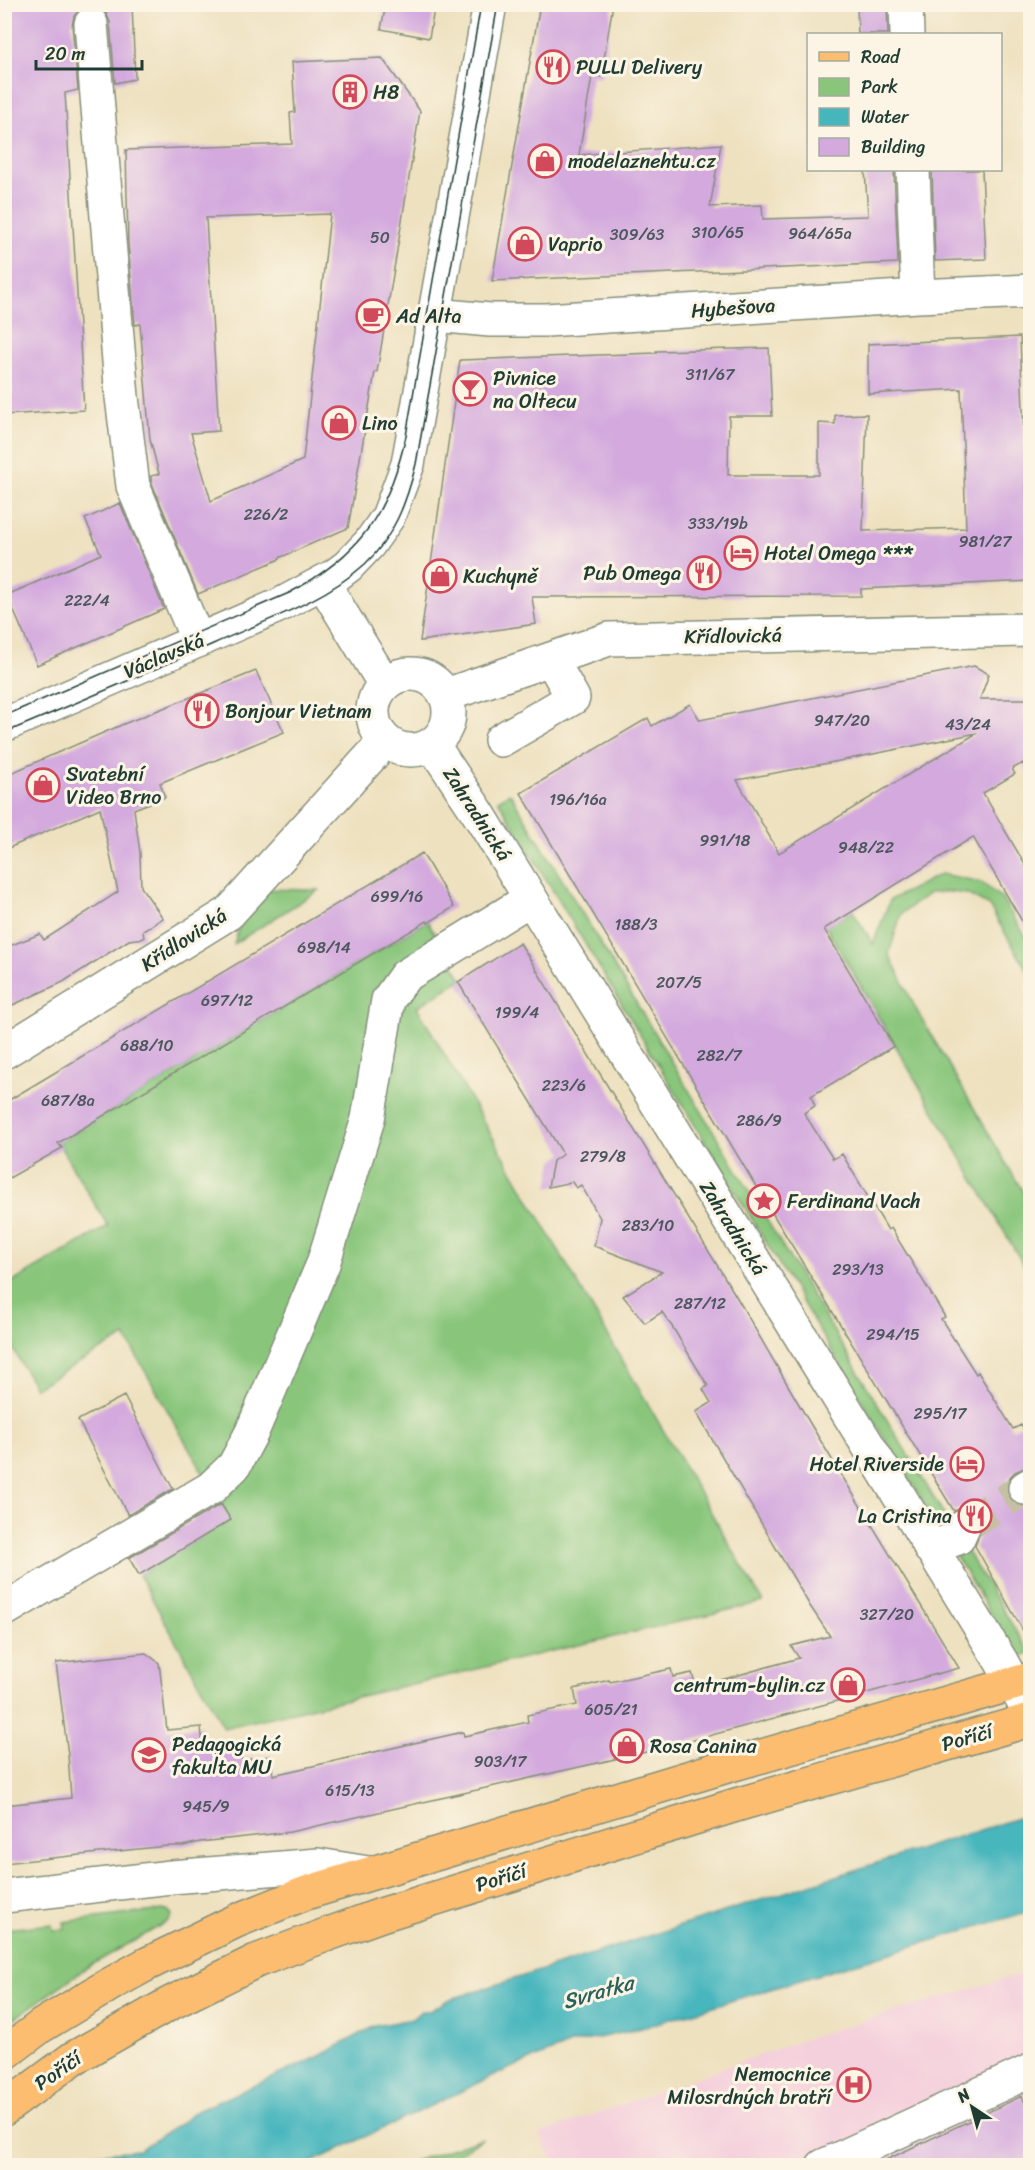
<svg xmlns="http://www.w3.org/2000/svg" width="1035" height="2170" viewBox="0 0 1035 2170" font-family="Sriracha,sans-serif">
	<rect width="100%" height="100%" fill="#fcf5e5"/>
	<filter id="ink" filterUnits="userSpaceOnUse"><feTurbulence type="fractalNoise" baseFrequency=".0167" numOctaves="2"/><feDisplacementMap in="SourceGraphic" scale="12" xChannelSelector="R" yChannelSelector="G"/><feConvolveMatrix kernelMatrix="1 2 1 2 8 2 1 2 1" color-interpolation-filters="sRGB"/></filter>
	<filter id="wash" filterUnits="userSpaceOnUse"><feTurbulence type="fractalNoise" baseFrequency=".008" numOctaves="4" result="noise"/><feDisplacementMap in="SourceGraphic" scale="24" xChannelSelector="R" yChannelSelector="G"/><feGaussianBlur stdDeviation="1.35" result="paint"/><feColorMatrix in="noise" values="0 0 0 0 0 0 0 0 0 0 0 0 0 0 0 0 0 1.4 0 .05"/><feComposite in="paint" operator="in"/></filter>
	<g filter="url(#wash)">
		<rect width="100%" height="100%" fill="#eee1c0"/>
		<path fill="#f4cfdc" d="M1030 1971V2165H556L539 2134 816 2035Z"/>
		<path fill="#89c67c" stroke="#548258" stroke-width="1.5" d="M510 793 958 1538 1030 1653 1017 1657 498 800Z
			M941 874 981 882 1002 899 1030 943V975L989 906 967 894 951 892 930 893 901 914 889 954 917 1011 1030 1204V1276L826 927 853 911 873 944 890 900Z
			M251 889 319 890 234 944Z
			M427 921 462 979 417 1007 763 1602 224 1728 139 1575 230 1520 125 1336 35 1388 5 1335 4 1287 108 1226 58 1143Z
			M163 1910 170 1912 172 1915 169 1921 86 1968 5 2025V1929L52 1924 53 1930 65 1929 64 1922Z
			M483 2138 440 2165H402Z"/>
		<path fill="#46b6bd" stroke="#327a78" stroke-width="1.5" d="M1030 1814V1911L634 2030 571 2044 506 2070 306 2165H67L81 2155 139 2150 181 2123 192 2113 318 2057 375 2026 412 2019 421 2011H430L448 2000Z"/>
		<g id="blocks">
			<path fill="#d3a9de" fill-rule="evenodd" d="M4 4H132L135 79 115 83 110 22 106 13 98 7 90 5 81 8 74 16 72 25 78 90 65 93 84 410 4 415Z
				M386 4H435L429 38 381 29Z
				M540 4H613L601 77 592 76 579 155 721 144 710 207 762 205 763 219 868 216 865 170H894L898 263 492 281Z
				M857 4H887L888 34H858Z
				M382 58 420 111 377 372H375L348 528 279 558 280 559 198 594 151 481V476L159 474 150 439 140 324 135 325 128 243 126 150 292 144 290 113 295 112 292 62ZM330 214 303 460 211 501 191 433 219 431 206 218Z
				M932 170H982L986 259 935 261Z
				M1020 337 1030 581 861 589V596L532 597 536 624 420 641 460 360 656 353V351L769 348 772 416H729L728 475H819V423L835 424V415L867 414 863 531 966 528 961 389 868 394V344Z
				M120 503 164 609 37 665 7 595 101 554 85 519Z
				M974 666 989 674 980 699H1030V777H1029L1023 763 1012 769 1015 774 983 793 1030 873V935L973 837 824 929 894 1046 811 1096 815 1106 804 1113 833 1159 842 1154 888 1230 891 1228 936 1302 945 1317 941 1319 976 1374 978 1372 1013 1429 1021 1425 1030 1441V1466L1015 1472 1008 1479 1006 1488 1009 1497 1015 1504 1025 1507 1030 1505V1643L975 1546 982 1526 979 1517 970 1510 962 1508 954 1511 760 1193 521 793 648 718 652 726 690 704 700 720ZM977 733 779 853 737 780 834 762Z
				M256 671 284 732 160 783 165 797 134 809 140 853 141 887 163 918 143 931 144 938 129 940 63 982 4 1009V948L40 934 44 940 118 892 100 808 4 850V776L126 723Z
				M422 853 454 907 428 923 427 921 58 1143 62 1148 4 1181V1103Z
				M520 943 736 1296 811 1425 959 1668 664 1748 290 1832 200 1842 183 1846H167L4 1863V1805L71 1798 68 1755 56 1663 146 1653 159 1663 167 1730 201 1727 203 1746 221 1744 243 1760 271 1756 273 1775 463 1732 464 1736 528 1722 527 1715 577 1705 574 1689 609 1680 610 1682 671 1669 673 1677 692 1673 696 1687 799 1658 791 1646 830 1636 810 1606 696 1412 711 1403 703 1389 708 1386 673 1328 662 1312 645 1323 623 1296 662 1272 594 1246 600 1218 581 1185 576 1188 572 1182 548 1187 553 1161 563 1154 458 982Z
				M124 1396 173 1489 128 1515 78 1420Z
				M221 1504 231 1520 139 1575 129 1558Z
				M1022 2096 1030 2115V2166H873Z"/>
		</g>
	</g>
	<g filter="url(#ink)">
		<use href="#blocks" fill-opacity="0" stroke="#868f7a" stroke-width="1.5"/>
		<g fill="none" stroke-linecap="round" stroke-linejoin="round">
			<path stroke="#c5c0a4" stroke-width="33" stroke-dasharray="33 16" stroke-linecap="butt" d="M963 1527 1025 1488"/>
			<defs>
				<path id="minor" d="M906 4 907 34
					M91 24 122 397 133 486 198 641
					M913 170 918 296
					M435 315 490 320H546L918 296 1030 291
					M323 583 384 683
					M373 712a38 38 0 1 1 76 0a38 38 0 1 1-76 0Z
					M446 695 609 639 1030 630
					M4 725 280 605 336 575 348 566 369 544 388 517 408 464 490 4
					M501 740 573 698 551 659
					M432 744 478 813 1001 1661 1030 1714
					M4 1052 229 913 385 741
					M1025 1488 1030 1485
					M930 1548 958 1538 963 1527
					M4 1610 211 1488 234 1466 252 1432 323 1264 368 1119 388 1000 405 976 530 899
					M4 1896 171 1877 318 1865 368 1873
					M823 2166 1030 2071"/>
				<path id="major" d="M4 2054 41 2026 109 1985 147 1964 236 1921 306 1893 727 1766 1030 1679
					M4 2109 72 2059 169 2004 256 1961 323 1936 381 1915 736 1805 1030 1720"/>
			</defs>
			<use href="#minor" stroke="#868f7a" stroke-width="36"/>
			<use href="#major" stroke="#868f7a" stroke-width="36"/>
			<use href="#minor" stroke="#fff" stroke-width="33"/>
			<use href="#major" stroke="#fcbd6f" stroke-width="33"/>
			<path stroke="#1f3d34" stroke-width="1.5" d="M4 716 289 593C360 555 388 514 406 436L481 4
				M4 733C74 704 144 674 213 644 264 621 323 602 365 564 394 537 407 501 416 464L498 4"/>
		</g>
	</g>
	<defs>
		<symbol id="restaurant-ring" viewBox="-11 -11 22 22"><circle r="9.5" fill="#fcf5e5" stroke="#d1495b" stroke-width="1.5"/><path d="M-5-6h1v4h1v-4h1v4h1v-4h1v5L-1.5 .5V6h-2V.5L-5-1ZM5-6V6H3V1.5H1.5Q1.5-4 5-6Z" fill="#d1495b"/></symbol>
		<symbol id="building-ring" viewBox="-11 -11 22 22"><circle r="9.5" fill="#fcf5e5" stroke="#d1495b" stroke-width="1.5"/><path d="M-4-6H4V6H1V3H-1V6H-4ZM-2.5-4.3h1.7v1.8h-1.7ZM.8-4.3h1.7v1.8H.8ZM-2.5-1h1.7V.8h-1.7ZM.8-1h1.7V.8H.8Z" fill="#d1495b"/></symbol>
		<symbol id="shop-ring" viewBox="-11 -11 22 22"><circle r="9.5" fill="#fcf5e5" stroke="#d1495b" stroke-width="1.5"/><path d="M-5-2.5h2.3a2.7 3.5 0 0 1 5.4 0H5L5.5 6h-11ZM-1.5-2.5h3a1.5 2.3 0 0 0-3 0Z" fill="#d1495b"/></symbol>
		<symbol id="cafe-ring" viewBox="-11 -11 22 22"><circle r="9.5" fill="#fcf5e5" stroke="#d1495b" stroke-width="1.5"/><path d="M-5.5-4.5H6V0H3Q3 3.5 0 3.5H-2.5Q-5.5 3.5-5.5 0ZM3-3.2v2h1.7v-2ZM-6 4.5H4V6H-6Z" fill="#d1495b"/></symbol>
		<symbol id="bar-ring" viewBox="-11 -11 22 22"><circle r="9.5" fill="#fcf5e5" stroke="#d1495b" stroke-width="1.5"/><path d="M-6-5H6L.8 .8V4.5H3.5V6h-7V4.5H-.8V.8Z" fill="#d1495b"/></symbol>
		<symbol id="hotel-ring" viewBox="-11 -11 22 22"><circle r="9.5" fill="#fcf5e5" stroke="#d1495b" stroke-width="1.5"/><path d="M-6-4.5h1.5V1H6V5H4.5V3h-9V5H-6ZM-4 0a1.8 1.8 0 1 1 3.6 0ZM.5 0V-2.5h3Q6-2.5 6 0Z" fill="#d1495b"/></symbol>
		<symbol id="sight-ring" viewBox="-11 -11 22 22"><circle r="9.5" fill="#fcf5e5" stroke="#d1495b" stroke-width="1.5"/><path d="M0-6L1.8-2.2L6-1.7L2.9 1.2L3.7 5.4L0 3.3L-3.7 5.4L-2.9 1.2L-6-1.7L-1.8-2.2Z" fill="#d1495b"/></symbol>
		<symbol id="university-ring" viewBox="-11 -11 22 22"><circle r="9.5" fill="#fcf5e5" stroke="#d1495b" stroke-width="1.5"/><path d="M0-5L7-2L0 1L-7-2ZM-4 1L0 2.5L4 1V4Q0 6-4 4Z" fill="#d1495b"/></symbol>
		<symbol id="hospital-ring" viewBox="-11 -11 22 22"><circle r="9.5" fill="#fcf5e5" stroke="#d1495b" stroke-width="1.5"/><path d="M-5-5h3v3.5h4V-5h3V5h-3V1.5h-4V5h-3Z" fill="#d1495b"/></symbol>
	</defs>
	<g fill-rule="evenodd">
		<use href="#restaurant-ring" x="534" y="48" width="38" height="38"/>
		<use href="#building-ring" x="331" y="73" width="38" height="38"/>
		<use href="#shop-ring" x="526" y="142" width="38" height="38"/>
		<use href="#shop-ring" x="506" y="225" width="38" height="38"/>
		<use href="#cafe-ring" x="354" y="297" width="38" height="38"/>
		<use href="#bar-ring" x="451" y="370" width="38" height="38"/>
		<use href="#shop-ring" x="320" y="404" width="38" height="38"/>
		<use href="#hotel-ring" x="722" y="534" width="38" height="38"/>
		<use href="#restaurant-ring" x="685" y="554" width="38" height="38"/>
		<use href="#shop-ring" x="421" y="557" width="38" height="38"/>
		<use href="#restaurant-ring" x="183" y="692" width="38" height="38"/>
		<use href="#shop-ring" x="24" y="766" width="38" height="38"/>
		<use href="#sight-ring" x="745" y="1182" width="38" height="38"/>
		<use href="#hotel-ring" x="948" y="1445" width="38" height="38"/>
		<use href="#restaurant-ring" x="956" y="1497" width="38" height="38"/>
		<use href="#shop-ring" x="829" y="1666" width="38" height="38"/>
		<use href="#shop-ring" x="608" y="1727" width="38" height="38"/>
		<use href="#university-ring" x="130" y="1736" width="38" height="38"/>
		<use href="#hospital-ring" x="835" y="2066" width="38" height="38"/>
	</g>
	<g text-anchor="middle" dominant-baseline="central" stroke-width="6" stroke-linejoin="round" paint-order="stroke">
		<g font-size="16" fill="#4c585e">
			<text x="718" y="232">310/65</text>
			<text x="820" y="233">964/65a</text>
			<text x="637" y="234">309/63</text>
			<text x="380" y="237">50</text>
			<text x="710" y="374">311/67</text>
			<text x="266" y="514">226/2</text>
			<text x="718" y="523">333/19b</text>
			<text x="985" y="541">981/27</text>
			<text x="87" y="600">222/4</text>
			<text x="842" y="720">947/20</text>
			<text x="968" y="724">43/24</text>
			<text x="578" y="799">196/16a</text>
			<text x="725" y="840">991/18</text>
			<text x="866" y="847">948/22</text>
			<text x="397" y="896">699/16</text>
			<text x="636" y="924">188/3</text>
			<text x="324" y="947">698/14</text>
			<text x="679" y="982">207/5</text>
			<text x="227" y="1000">697/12</text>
			<text x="517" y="1012">199/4</text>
			<text x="147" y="1045">688/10</text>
			<text x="719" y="1055">282/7</text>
			<text x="564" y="1085">223/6</text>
			<text x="68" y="1100">687/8a</text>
			<text x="759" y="1120">286/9</text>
			<text x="603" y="1156">279/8</text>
			<text x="648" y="1225">283/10</text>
			<text x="858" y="1269">293/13</text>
			<text x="700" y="1303">287/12</text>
			<text x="893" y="1334">294/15</text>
			<text x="940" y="1413">295/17</text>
			<text x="887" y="1614">327/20</text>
			<text x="611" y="1709">605/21</text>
			<text x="500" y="1761">903/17</text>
			<text x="350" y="1790">615/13</text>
			<text x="206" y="1806">945/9</text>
		</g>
		<g font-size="20" fill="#1f3d34" stroke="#fcf5e5" text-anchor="start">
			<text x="576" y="67">PULLI Delivery</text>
			<text x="373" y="92">H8</text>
			<text x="568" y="161">modelaznehtu.cz</text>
			<text x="548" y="244">Vaprio</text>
			<text x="396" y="316">Ad Alta</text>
			<text x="493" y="378">Pivnice<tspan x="493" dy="23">na Oltecu</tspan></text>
			<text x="362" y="423">Lino</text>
			<text x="764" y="553">Hotel Omega ***</text>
			<text x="681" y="573" text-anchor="end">Pub Omega</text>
			<text x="463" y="576">Kuchyně</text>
			<text x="225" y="711">Bonjour Vietnam</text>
			<text x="66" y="774">Svatební<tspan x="66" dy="23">Video Brno</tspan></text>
			<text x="787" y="1201">Ferdinand Vach</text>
			<text x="944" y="1464" text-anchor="end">Hotel Riverside</text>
			<text x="952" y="1516" text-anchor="end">La Cristina</text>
			<text x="825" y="1685" text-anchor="end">centrum-bylin.cz</text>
			<text x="172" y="1744">Pedagogická<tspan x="172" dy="23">fakulta MU</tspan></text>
			<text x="650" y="1746">Rosa Canina</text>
			<text x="831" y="2074" text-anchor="end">Nemocnice<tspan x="831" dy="23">Milosrdných bratří</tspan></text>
		</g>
		<g font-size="20" fill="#1f3d34" stroke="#fcf5e5">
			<text transform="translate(733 308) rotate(-4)">Hybešova</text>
			<text transform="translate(733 636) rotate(-1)">Křídlovická</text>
			<text transform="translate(164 656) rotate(-23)">Václavská</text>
			<text transform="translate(477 814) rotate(57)">Zahradnická</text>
			<text transform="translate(184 940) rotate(-33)">Křídlovická</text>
			<text transform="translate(733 1228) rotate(58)">Zahradnická</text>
			<text transform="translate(967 1738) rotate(-16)">Poříčí</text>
			<text transform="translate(501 1878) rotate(-17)">Poříčí</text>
			<text transform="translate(58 2071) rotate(-35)">Poříčí</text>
		</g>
		<g font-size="21" font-style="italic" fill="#2b615d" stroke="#fcf5e5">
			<text transform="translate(598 1992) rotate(-16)">Svratka</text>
		</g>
	</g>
	<rect width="1035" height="2170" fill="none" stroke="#fcf5e5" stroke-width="24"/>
	<rect x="807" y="33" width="195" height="138" fill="#fcf5e5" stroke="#a4ab9e" stroke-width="1.5"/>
	<rect x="819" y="52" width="30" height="9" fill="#fcbd6f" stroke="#a4ab9e" stroke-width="1.5"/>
	<text x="861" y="63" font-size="18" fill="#1f3d34">Road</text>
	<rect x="819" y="78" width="30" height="18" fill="#89c67c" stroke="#a4ab9e" stroke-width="1.5"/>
	<text x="861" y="93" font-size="18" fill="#1f3d34">Park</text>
	<rect x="819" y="108" width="30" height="18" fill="#46b6bd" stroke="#a4ab9e" stroke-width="1.5"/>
	<text x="861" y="123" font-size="18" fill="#1f3d34">Water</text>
	<rect x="819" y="138" width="30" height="18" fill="#d3a9de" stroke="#a4ab9e" stroke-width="1.5"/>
	<text x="861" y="153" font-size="18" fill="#1f3d34">Building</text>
	<g transform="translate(972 2107) rotate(324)" stroke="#fcf5e5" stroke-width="4.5" paint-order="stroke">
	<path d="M0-4.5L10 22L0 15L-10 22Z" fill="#1f3d34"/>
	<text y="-9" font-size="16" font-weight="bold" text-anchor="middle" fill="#1f3d34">N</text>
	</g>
	<path d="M36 60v9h106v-9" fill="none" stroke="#1f3d34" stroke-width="3"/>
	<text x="45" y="60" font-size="18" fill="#1f3d34" stroke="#fcf5e5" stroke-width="4.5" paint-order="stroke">20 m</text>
</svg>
